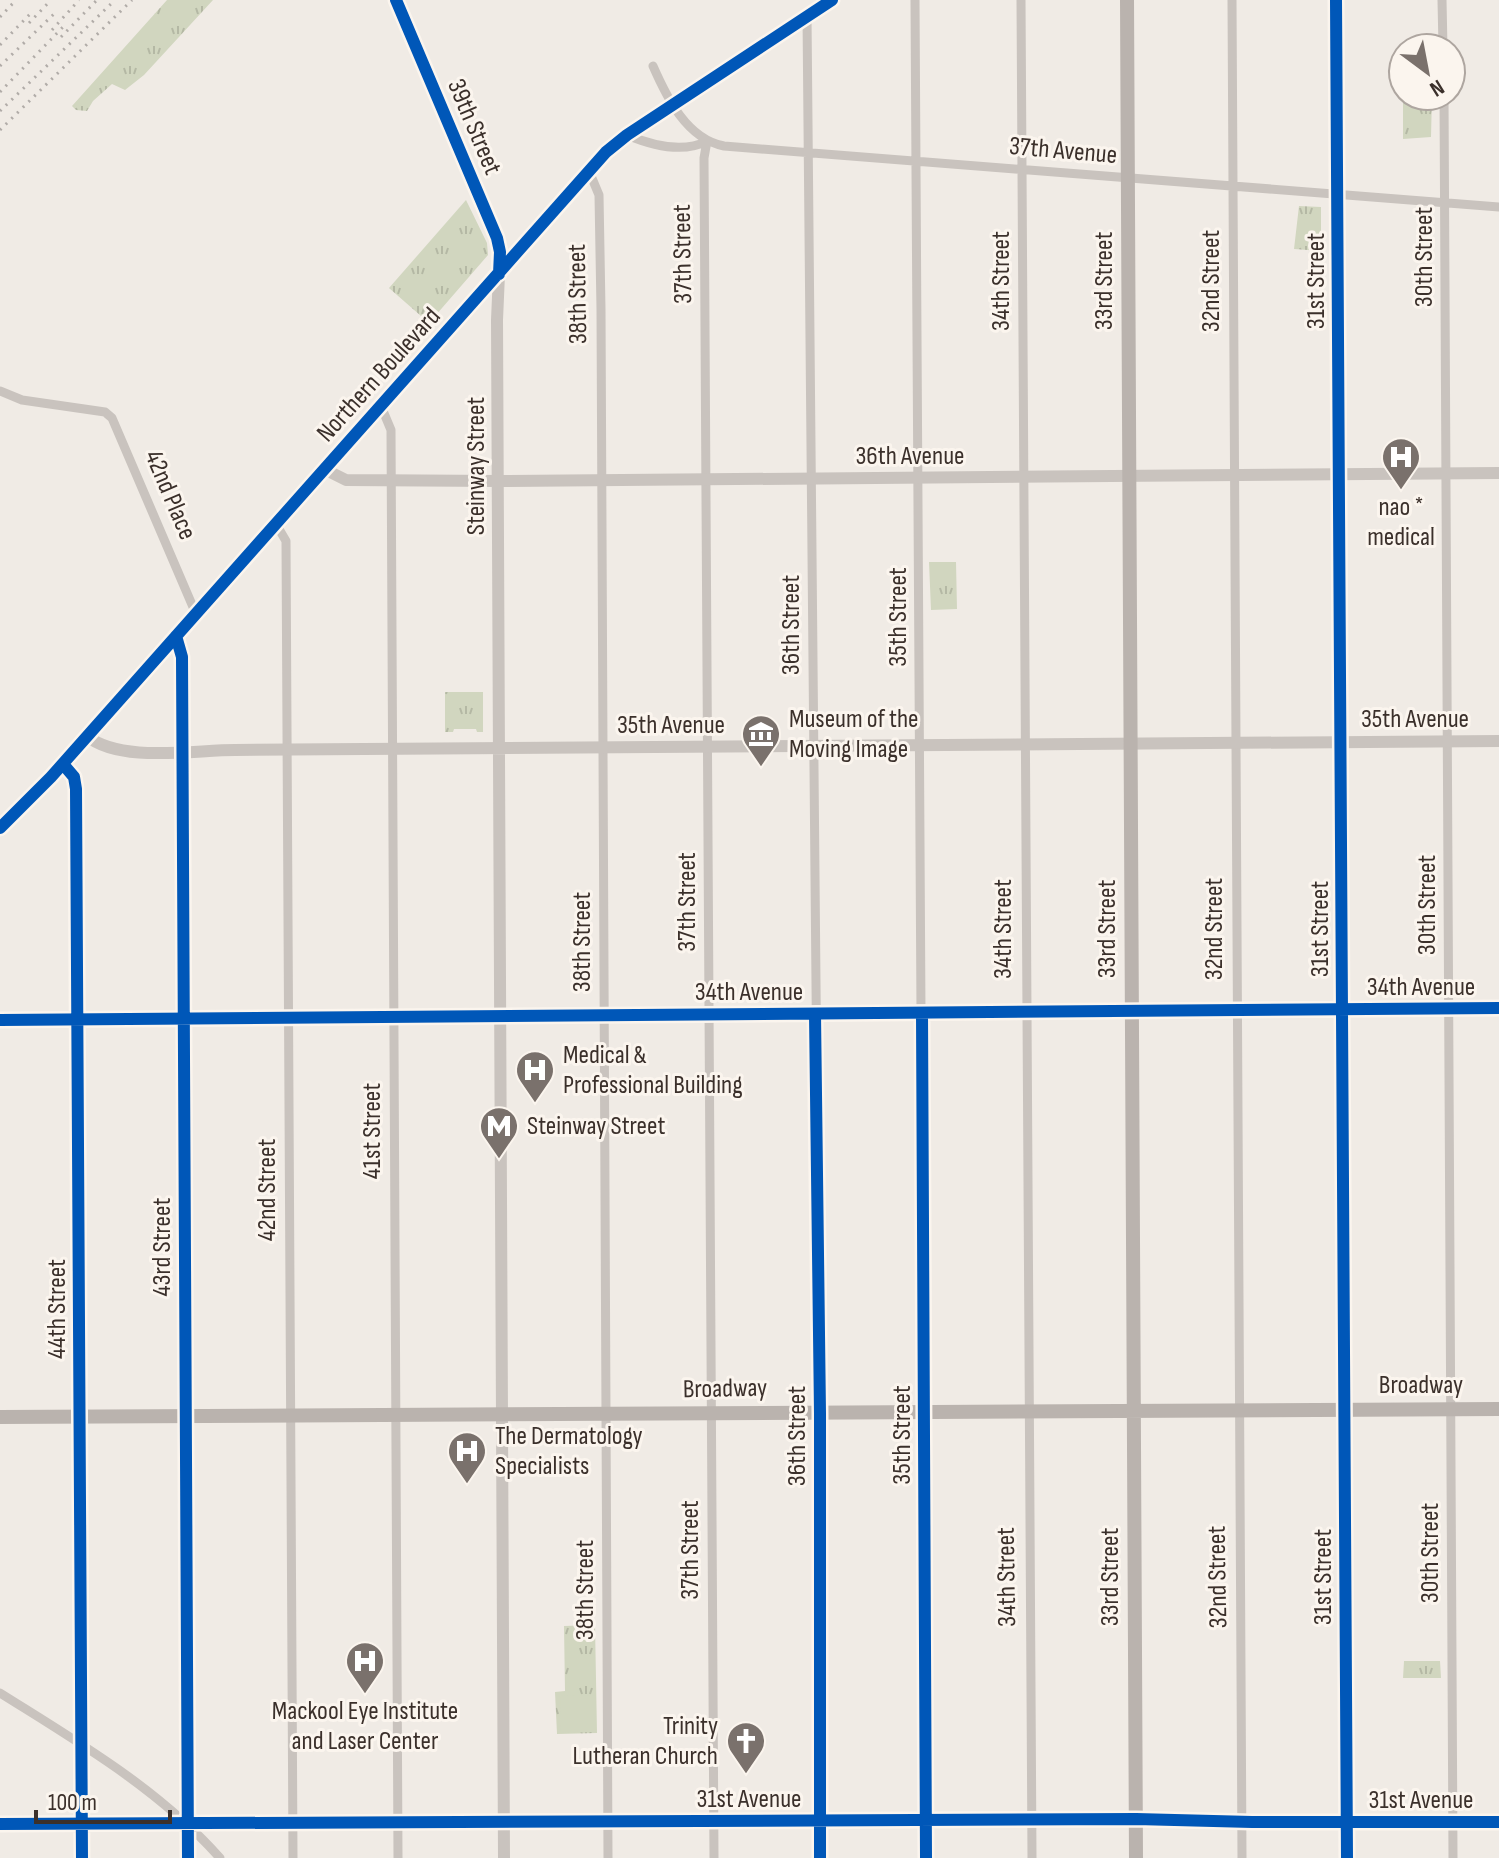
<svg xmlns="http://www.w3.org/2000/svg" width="1499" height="1858" viewBox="0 0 1499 1858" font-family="'Sofia Sans Condensed',sans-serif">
	<defs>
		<pattern id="grass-tufts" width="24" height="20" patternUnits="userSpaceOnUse" patternTransform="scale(2)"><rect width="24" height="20" fill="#d1d6bf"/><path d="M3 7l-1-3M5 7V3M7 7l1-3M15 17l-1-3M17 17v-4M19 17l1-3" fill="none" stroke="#b4b8a4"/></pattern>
	</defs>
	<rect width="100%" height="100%" fill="#f0ebe5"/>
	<path fill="url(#grass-tufts)" d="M167 0H213L144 75 125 90 112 84 93 101 87 111 76 110 72 106Z
		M1403 77V96H1432L1431 137 1403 139Z
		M466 200 487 243 488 255 429 323 389 288Z
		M1299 206 1321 207V251L1294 249Z
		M929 562H956L957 609 931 610Z
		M445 692H483V732H477L476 729H454L453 732H445Z
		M595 1625 597 1733 557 1734 555 1692 565 1691 564 1626Z
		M1404 1661H1440L1441 1678H1403Z"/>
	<path fill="#d1d6bf" d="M595 1695 596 1732 561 1733 560 1696Z"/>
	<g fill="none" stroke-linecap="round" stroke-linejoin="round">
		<path stroke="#c9c3be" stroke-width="9" d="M915 0 926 1858
			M1021 0 1032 1858
			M1232 0 1242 1858
			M1442 0 1443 48
			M807 16 820 1413V1858
			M653 66C667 98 687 139 724 146L1499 207
			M1444 96 1453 1858
			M627 135C651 145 682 154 707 141
			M707 141 704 158 714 1858
			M589 171 599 195 601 309 608 1858
			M0 391 22 400 105 412 112 418 196 614
			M381 406 391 430 398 1858
			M276 524 286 541 293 1858
			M176 636 182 657 188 1858
			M63 764 74 777 76 789 82 1858
			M0 1693C78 1742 159 1789 220 1858
			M504 1823C836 1818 1167 1821 1499 1822"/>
		<path stroke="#c9c3be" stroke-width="12" d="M499 274 497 320 504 1858
			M324 469 346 480 498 481 1499 473
			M87 736C120 763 193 750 235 750L1499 741
			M0 1020 1499 1008
			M0 1824 504 1823"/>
		<path stroke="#bab3ae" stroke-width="14" d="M396 0 497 238 500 252 499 274
			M1127 0 1136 1858
			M1336 0 1347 1858
			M0 1417 1499 1409"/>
		<path stroke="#b8b1ad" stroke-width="14" d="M0 828 51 777 606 152 627 135 832 0"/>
		<path stroke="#b1aca8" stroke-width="3" stroke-dasharray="2 6" stroke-linecap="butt" d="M1331 0 1343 1858
			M0 17 16 0
			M29 23 51 0
			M52 30 79 0
			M61 37 97 0
			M0 45 33 11
			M0 66 55 13
			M0 92 64 26
			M0 111 115 0
			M0 130 132 0"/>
		<defs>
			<path id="cycleway" d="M396 0 497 238 500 252 499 274
				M1336 0 1347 1858
				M176 636 182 657 188 1858
				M63 764 74 777 76 789 82 1858
				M0 828 51 777 606 152 627 135 832 0
				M922 1013 926 1858
				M815 1014 820 1413V1858
				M0 1020 1499 1008
				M0 1824 1136 1819 1252 1822H1499"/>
		</defs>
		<use href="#cycleway" stroke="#fbf5ee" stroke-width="17"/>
		<use href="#cycleway" stroke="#0057b8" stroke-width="12"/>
	</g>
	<defs>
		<symbol id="hospital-pin" viewBox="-11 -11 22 30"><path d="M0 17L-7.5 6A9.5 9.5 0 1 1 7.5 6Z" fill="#7a716c" stroke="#fbf5ee"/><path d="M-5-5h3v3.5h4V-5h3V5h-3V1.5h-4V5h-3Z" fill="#fff"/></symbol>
		<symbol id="museum-pin" viewBox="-11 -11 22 30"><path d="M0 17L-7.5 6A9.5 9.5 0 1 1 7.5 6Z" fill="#7a716c" stroke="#fbf5ee"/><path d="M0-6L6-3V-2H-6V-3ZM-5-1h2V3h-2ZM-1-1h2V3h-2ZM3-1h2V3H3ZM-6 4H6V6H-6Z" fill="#fff"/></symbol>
		<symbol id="metro-pin" viewBox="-11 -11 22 30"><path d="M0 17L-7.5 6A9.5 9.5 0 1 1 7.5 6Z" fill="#7a716c" stroke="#fbf5ee"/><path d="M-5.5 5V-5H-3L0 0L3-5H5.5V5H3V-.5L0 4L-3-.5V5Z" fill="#fff"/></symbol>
		<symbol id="church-pin" viewBox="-11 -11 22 30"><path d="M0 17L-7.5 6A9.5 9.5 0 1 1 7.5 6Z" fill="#7a716c" stroke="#fbf5ee"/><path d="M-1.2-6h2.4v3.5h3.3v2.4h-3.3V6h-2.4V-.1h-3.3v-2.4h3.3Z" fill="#fff"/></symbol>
	</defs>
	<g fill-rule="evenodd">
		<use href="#hospital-pin" x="1379" y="435" width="44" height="60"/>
		<use href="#museum-pin" x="739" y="712" width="44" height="60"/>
		<use href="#hospital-pin" x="513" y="1048" width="44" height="60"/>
		<use href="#metro-pin" x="477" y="1104" width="44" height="60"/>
		<use href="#hospital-pin" x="445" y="1429" width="44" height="60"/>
		<use href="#hospital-pin" x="343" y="1639" width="44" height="60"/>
		<use href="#church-pin" x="724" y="1719" width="44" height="60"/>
	</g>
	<g text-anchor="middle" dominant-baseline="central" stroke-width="6" stroke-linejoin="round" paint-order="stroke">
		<g font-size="26" fill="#3b302b" stroke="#fbf5ee">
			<text transform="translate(474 127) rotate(67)">39th Street</text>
			<text transform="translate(1063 151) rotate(5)">37th Avenue</text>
			<text transform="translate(683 254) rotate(-91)">37th Street</text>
			<text transform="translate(1424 257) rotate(-90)">30th Street</text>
			<text transform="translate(1001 281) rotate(-90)">34th Street</text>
			<text transform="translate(1104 281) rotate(-90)">33rd Street</text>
			<text transform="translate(1211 281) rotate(-90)">32nd Street</text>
			<text transform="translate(1316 281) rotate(-90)">31st Street</text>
			<text transform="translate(578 294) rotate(-91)">38th Street</text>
			<text transform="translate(379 375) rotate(-48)">Northern Boulevard</text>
			<text x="910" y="456">36th Avenue</text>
			<text transform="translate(476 466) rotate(-90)">Steinway Street</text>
			<text transform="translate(170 495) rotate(67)">42nd Place</text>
			<text transform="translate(898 617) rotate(-90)">35th Street</text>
			<text transform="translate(791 625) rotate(-90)">36th Street</text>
			<text x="1415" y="719">35th Avenue</text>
			<text x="671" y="725">35th Avenue</text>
			<text transform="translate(687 902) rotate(-90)">37th Street</text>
			<text transform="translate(1427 905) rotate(-90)">30th Street</text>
			<text transform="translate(1003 929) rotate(-90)">34th Street</text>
			<text transform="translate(1107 929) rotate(-90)">33rd Street</text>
			<text transform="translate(1214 929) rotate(-90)">32nd Street</text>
			<text transform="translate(1320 929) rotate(-90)">31st Street</text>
			<text transform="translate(582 942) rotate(-90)">38th Street</text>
			<text x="1421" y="987">34th Avenue</text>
			<text x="749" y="992">34th Avenue</text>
			<text transform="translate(372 1131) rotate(-90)">41st Street</text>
			<text transform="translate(267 1190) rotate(-90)">42nd Street</text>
			<text transform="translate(162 1247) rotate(-90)">43rd Street</text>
			<text transform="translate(57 1309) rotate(-90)">44th Street</text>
			<text x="1421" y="1385">Broadway</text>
			<text transform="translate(725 1389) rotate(-1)">Broadway</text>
			<text transform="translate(902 1435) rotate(-90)">35th Street</text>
			<text transform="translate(797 1436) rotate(-90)">36th Street</text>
			<text transform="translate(690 1550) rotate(-90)">37th Street</text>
			<text transform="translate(1430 1553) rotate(-90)">30th Street</text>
			<text transform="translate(1007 1577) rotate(-91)">34th Street</text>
			<text transform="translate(1110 1577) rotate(-90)">33rd Street</text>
			<text transform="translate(1218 1577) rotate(-91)">32nd Street</text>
			<text transform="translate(1323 1577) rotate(-90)">31st Street</text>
			<text transform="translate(585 1590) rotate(-90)">38th Street</text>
			<text x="749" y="1799">31st Avenue</text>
			<text x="1421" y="1800">31st Avenue</text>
		</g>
		<g font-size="26" fill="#3b302b" stroke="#fbf5ee" text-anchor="start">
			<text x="1401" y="507" text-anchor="middle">nao *<tspan x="1401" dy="30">medical</tspan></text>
			<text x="789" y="719">Museum of the<tspan x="789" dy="30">Moving Image</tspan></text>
			<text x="563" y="1055">Medical &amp;<tspan x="563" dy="30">Professional Building</tspan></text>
			<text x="527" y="1126">Steinway Street</text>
			<text x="495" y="1436">The Dermatology<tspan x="495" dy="30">Specialists</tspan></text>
			<text x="365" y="1711" text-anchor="middle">Mackool Eye Institute<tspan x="365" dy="30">and Laser Center</tspan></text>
			<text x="718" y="1726" text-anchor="end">Trinity<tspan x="718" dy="30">Lutheran Church</tspan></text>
		</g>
	</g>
	<g transform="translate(1427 72) rotate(148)"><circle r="38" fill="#fbf5ee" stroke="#aea6a0" stroke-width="2"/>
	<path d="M0-6L14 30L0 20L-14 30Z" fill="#7a716c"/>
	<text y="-12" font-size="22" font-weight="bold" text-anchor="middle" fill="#3b302b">N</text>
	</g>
	<path d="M36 1810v12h134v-12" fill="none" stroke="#3b302b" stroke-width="4"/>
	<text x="48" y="1810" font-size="24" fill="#3b302b" stroke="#fbf5ee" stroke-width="6" paint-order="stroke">100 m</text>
</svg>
